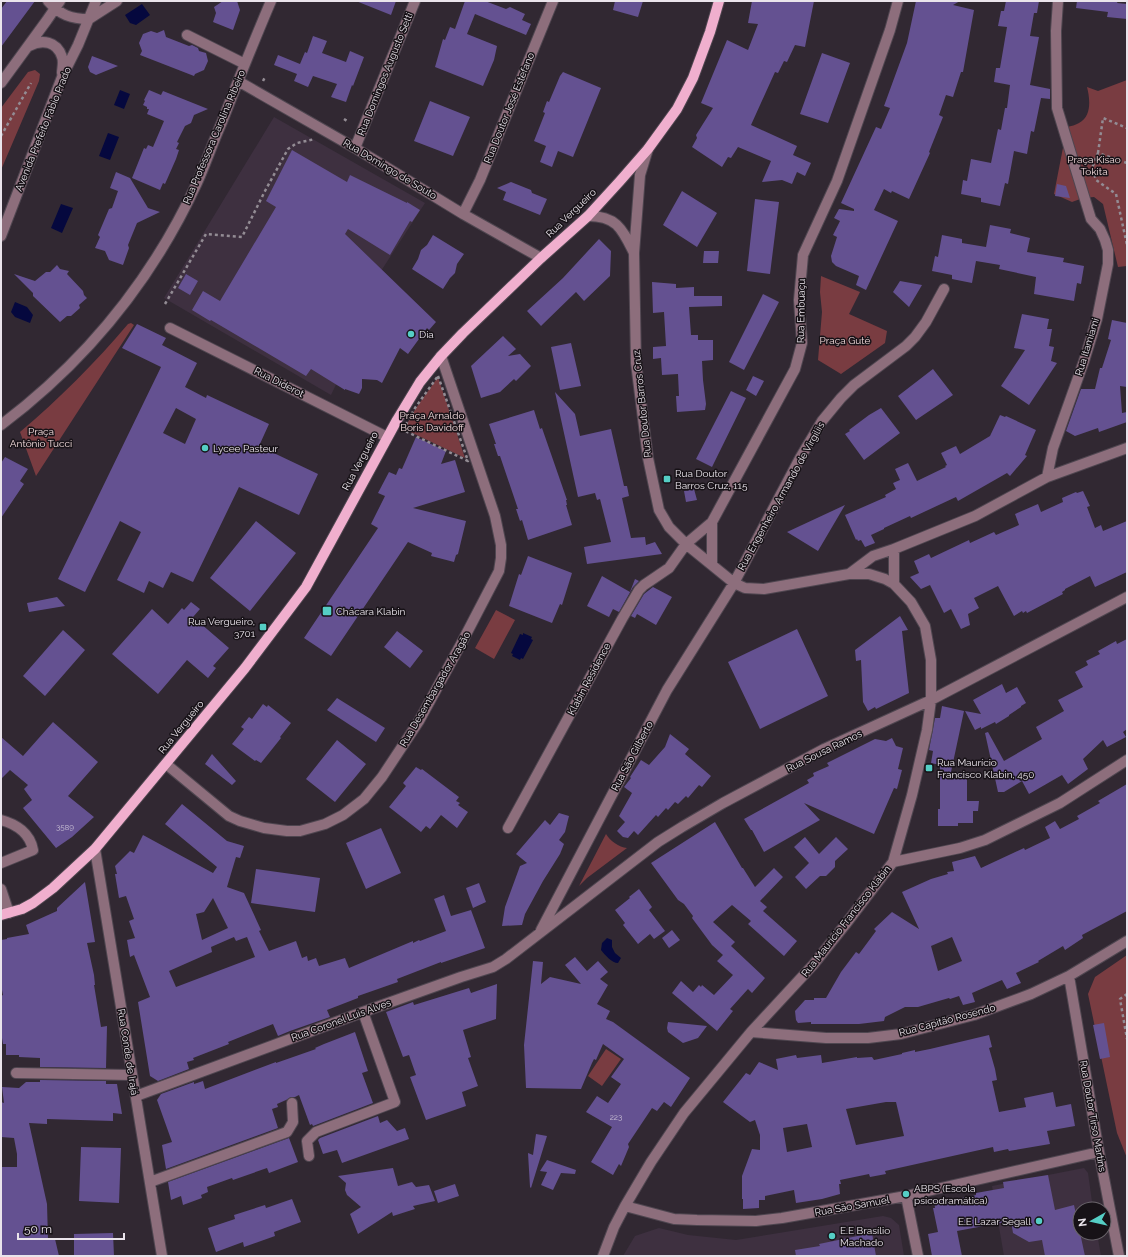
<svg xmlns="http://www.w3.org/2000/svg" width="1128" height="1257" viewBox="0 0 1128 1257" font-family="Raleway,sans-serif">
	<rect width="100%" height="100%" fill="#312832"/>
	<path fill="#3e3040" d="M274 117 425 203 348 322 362 331 331 395 164 298Z
		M1084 1168 1088 1173 1093 1209H1080V1233H1097L1101 1256H1004L992 1186Z
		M883 1216 891 1218 899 1225 904 1256H623L635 1236 659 1228 688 1235 736 1240Z"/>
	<path fill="#793c41" d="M35 70 40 74 39 81 1 170V108L28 72Z
		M1127 80V266L1118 267 1103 204 1094 197 1083 198 1072 202 1054 194 1067 127C1071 126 1076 125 1079 123 1092 116 1090 99 1087 87L1098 91Z
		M821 276 860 292 849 314 887 331 885 343 841 374 818 360 822 312 820 292Z
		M131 323 134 325 36 476 20 432C59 399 95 363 128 324Z
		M438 377 465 458 404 429 416 408Z
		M496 610 515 620 494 659 475 648Z
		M606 834C610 841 619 847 627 848L587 878 579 886Z
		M1127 955V1158L1117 1133 1088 994 1095 977Z
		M606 1049 621 1059 602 1086 588 1076Z"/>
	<path fill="#05083e" d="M142 4 150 15 136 25 130 23 125 15Z
		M120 90 130 94 124 109 114 105Z
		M108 133 119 137 110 160 99 156Z
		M61 204 73 208 62 233 51 228Z
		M15 302 27 307 33 315 30 323 15 317 11 312Z
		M523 633 532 637 531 639 533 640 523 659 521 658 520 660 512 656 513 654 511 653 520 634 523 635Z
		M607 938 612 940V947L615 953 621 958 618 963C612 963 605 955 601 950L602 943Z"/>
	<path fill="#645191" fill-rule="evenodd" d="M7 1H35L1 47V9Z
		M223 1H237L240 10 233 30 213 22 216 13 214 7Z
		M356 1H396L391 15Z
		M465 1H485L506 9 510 7 525 14 522 20 531 24 526 35 475 14 467 34 497 46 494 60 483 86 435 67 443 39 445 40 450 27 455 29Z
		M615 1H643L638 17 613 10Z
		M752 1H814L805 47 795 45 787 62 784 61 778 73 775 72 751 125 797 146 793 155 811 163 805 176 797 172 792 184 782 180 762 182 771 161 738 147 731 158 728 157 722 167 692 147 697 138 696 135 713 108 701 103 727 40 748 50 758 24 748 23Z
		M916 1H960L953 5 974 10 963 72H961L953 97 946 95 939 115 943 117 929 152 930 153 909 199 892 191 891 193 884 189 874 210 898 221 866 290 856 285 859 276 836 266 832 262 831 256 837 237 833 235 840 221 834 218 839 209 854 211V209L841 203 876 127 881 129 890 108 884 106 907 43Z
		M1006 1H1039L1037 13H1034L1030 36 1039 37 1030 85 1050 89V99L1041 98 1034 132 1031 131 1027 154 1014 151 1008 184 1005 183 1000 206 981 202V198L961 194 963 180 967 181 971 159 991 163 998 129 1001 130 1005 108H1007L1010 85 994 82 996 68H1000L1007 27 998 26 1001 11H1004Z
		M1077 1H1118L1117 3 1127 4V19L1107 17 1108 12 1076 8Z
		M164 30 166 37 189 46 192 45 198 48 199 51 206 53 208 61 204 70 195 74 194 76 140 55 142 51 139 43 143 34 151 31 157 33Z
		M313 36 327 41 322 53 346 62 350 51 364 57 353 86 352 85 346 102 331 97 337 84 313 76 308 87 294 81 297 74 274 65 278 55 300 64 305 52 307 53Z
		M822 53 850 63 828 123 800 114Z
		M92 56 100 59 118 66 96 75 90 72 88 67Z
		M563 72 601 88 573 157 558 151 552 167 540 162 546 146 534 141 545 113 543 112 547 101 549 102 560 76Z
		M149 90 161 95 163 91 208 109 194 115 191 123 185 126 177 142 179 143 176 149 179 150 176 159 165 184 163 183 160 190 132 178 144 148 146 149 148 145 153 147 164 121 147 114 149 109H147V107L143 105 145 101 144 100Z
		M430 101 470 117 453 156 414 141Z
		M292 150 347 182 350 175 407 203V202L420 210 412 222 410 221 390 255 348 229 345 234 436 322 429 330 427 328 408 354 400 348 382 383 377 380 362 379V388L359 394 345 389V390L311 369 306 376 211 320 210 321 192 310 203 291 220 301 276 207 266 201Z
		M116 172 130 178 148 208 160 212 137 223 128 245 129 248 123 265 109 260 105 251 95 248 100 237 98 235 109 209 112 208 118 191 110 188Z
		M511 182 531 190 532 193 547 199 540 215 503 200 506 192 497 188Z
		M1057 184 1066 186 1070 198 1055 196Z
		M682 191 717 213 697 247 663 225Z
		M755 199 779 202 770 274 747 271Z
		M990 225 1011 229 1010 233 1030 238 1027 252 1064 258 1063 262 1084 266 1081 284 1077 283 1074 301 1034 294 1036 277 999 269 1000 265 976 261 972 283 952 279V275L932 271 935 256 938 257 942 235 962 239V243L986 247Z
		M433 235 464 254 457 264 455 273 450 278 443 289 412 269 418 259 421 250 427 245Z
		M599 239 611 251 610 276 584 301 576 292 541 326 527 311 563 278Z
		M704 251H719L718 263H703Z
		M57 265 60 269 69 271 67 274 83 291 84 295 87 298 79 305 80 308 71 316H67L60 322 33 296V293L14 274 35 281 46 272H50Z
		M186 274 198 281 190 295 178 288Z
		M900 281 922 285 909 307 893 292Z
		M652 282 676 284V288L694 287V296H722V306L689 307 691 335H698V340H713V360L702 361 703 380 706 404 705 410 677 412 676 396H679L678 374 662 375 661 358 653 359V347L666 346 664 312 653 313Z
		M763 294 779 302 744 370 729 362Z
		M1022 314 1049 319 1047 329H1052L1049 346 1054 347 1051 361 1057 363 1029 405 1001 386 1025 350 1014 348Z
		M1112 320 1127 323V387L1120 386 1122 413 1127 412V422L1099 432 1098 428 1075 436 1066 431 1081 389H1095L1100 368H1102L1111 340 1108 339Z
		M137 324 166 338 162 345 197 363 185 387 206 398 207 395 269 424 259 446 318 474 299 515 239 487 193 582 171 572 163 588 149 581 144 593 117 580 141 532 120 521 85 592 58 579 161 367 122 348ZM176 408 196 419 185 444 163 433Z
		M503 336 516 349 508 356 520 354 531 366 516 381 514 379 500 392 481 398 471 366Z
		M571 343 581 386 560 390 551 347Z
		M933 369 953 395 916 420 898 396Z
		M753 376 764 381 756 396 746 390Z
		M731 391 746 398 712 467 696 459Z
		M555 392 575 414 580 436 611 429 624 486H627L629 496 622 498 631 538 645 537 646 545 655 542 662 554 587 564 584 547 611 542 600 499 597 500 595 493 578 497Z
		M881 408 900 433 864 460 845 434 850 431 849 430 869 415Z
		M534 410 540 429 542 428 567 500H566L567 505H566L572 525 528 540 522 520 520 521 516 509H518L500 456H498L494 444H496L489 424Z
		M1000 415 1005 417 1006 416 1036 430 1025 455 1027 456 1010 476 1007 473 958 501 956 497 911 518 910 516 884 528V529L871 535 875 543 865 547 861 540 858 541 857 539 856 540 845 515 886 497 885 495 896 489 893 483 900 480 895 469 908 463 917 481 946 467 945 466 947 465 941 453 956 446 960 454 990 436Z
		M416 437 446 451 441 464 455 460 465 492 413 508 466 521 458 554 456 555 454 562 431 556 432 553 408 542 331 656 304 638 378 528 371 524 385 496 378 493 389 472 396 475 399 468 402 469Z
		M5 457 28 469 20 481 24 484 1 518V463Z
		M694 489 697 500 686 502 684 491Z
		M1083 491 1090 506 1087 507 1095 528 1101 525 1103 531 1127 521V572L1095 587 1090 576 1065 589V590L1062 592 1063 594 1027 613 1026 611 1023 613 1022 611 1014 616 998 586 974 598 979 608 968 614 970 625 961 629 951 609 944 613 930 585 921 589 910 577 919 573 914 561 929 554 931 558 969 540 970 543 994 532 996 535 1019 525 1015 514 1038 504 1041 512 1063 502 1062 498 1076 492 1077 493Z
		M845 505 818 551 787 532Z
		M256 521 296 553 250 611 210 578Z
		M528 556 572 573 562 605 560 604 552 623 509 606 519 574 521 575Z
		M602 576 630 592 635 579 639 581 633 587 619 612 613 609 609 617 587 606Z
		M653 587 672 597 656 625 637 614 635 618 631 616 644 594Z
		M57 597 65 606 29 612 27 603Z
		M191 602 200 609 193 617 229 648 213 666 216 668 208 678 187 660 158 694 112 654 152 609 168 624 182 608 184 610Z
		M900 616 908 630 902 631 909 693 876 709 875 707 868 711 863 702 861 660 856 661 855 650Z
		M797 629 828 696 760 729 728 662Z
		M63 630 85 650 45 696 23 676Z
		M397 631 423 651 410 668 384 647Z
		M1127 639V729L1123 732 1126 737 1107 747 1103 740 1083 759 1088 769 1068 784 1062 775 1029 794 1022 781 1004 792H998L985 733 988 732 1004 761 1042 739 1036 727 1064 711 1058 700 1083 687 1075 672 1088 665 1086 661 1100 654 1098 651 1116 641 1117 644Z
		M1002 684 1006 693 1017 687 1026 703 1021 706V707L1009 715V716L996 724 995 722 981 729V727L975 730 965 711 981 714 973 700Z
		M337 698 385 728 376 742 327 710Z
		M263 704 267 707 268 705 291 723 280 737 281 738 261 763 256 760 255 761 232 744 244 729 241 727 249 717 252 719Z
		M942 706 964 711 951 772 967 773V801H979L978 811H973V823H958V826H938V809H940V765L931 763 933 751 929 750 935 718H940Z
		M53 722 98 762 68 796 94 817 72 837 56 848 23 808 32 800 24 789 28 785 10 770 1 779V737L23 756Z
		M670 734 689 749 685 754 711 776 702 787 699 785 688 798 686 796 678 804 675 802 668 810 666 808 658 817 656 815 638 835 634 831 628 838 623 837 617 831 625 822 619 816 632 793 624 787 631 778 630 777 641 760 649 765 665 747Z
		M892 738 896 746 903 748 898 769 902 770 897 789 894 788 874 834 804 803 820 820 764 852 752 830H751L744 819 809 783 807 780 814 776 813 773 829 766 827 763 875 739 886 741Z
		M337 740 366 764 335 802 306 779Z
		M212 754 236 781 232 785 205 764Z
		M416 767 421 770 422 769 459 797 456 801 460 803 458 805 468 812 457 828 441 815 430 829 426 826 421 832 389 807 406 786 403 783Z
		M1127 784V911L1082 935 1083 938 1065 950 1063 946 1038 961 1039 962 1016 973 1021 983 1007 989 1002 980 972 993 975 1002 963 1005 959 996 950 999 949 998 918 1007H905L885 1017 884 1021 859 1024H811V1022L798 1023 796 1020 795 1011 805 1000H814V998H826L841 972 856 952 859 954 876 931 874 929 892 912 919 929 902 892 931 879 948 874 947 872 954 871 952 862 975 856 981 868 1024 848 1025 850 1050 838 1045 827 1055 821 1060 829 1079 819 1077 816 1100 803 1098 801ZM952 937 962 961 938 971 931 946Z
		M182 804 227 841 244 846 240 858 236 857 227 887 244 893 261 930 259 931 269 951 296 941 302 958 307 956 308 961 316 958 319 966 345 958 349 968 413 941V943L419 940 420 941 446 931 434 899 444 895 451 916 471 910 485 948 441 963V962L397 979 398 982 358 996V998L327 1010 330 1017 290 1031 278 1036 273 1024 228 1042 229 1044 193 1058 194 1060 187 1062 189 1069 158 1081 150 1076 138 1002 150 997 134 955 130 957 127 940 135 938 129 921 134 919 126 896 119 898 115 874H117L115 866 130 851 134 853 143 835 213 873 217 867 165 824ZM213 898 228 928 202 940 196 914 204 912ZM234 937 236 941 247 937 255 957 176 987 169 971 212 952 211 947Z
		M559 813 569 816 565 832 559 840 564 844 560 854 543 881 525 914 522 925 502 926 505 907 520 866 527 863 516 854 545 820 550 825Z
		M715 822 742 868H743L755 887 774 868 783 877 760 901 767 907 763 911 797 941 784 956 748 924 751 921 732 905 713 922 735 942 731 946 765 978 752 993 748 989 730 1009 733 1011 717 1031 672 993 681 981 693 992 699 985 701 987 702 985 714 995 733 975 717 961 723 955 712 945 692 918 693 916 684 904 678 900 651 863Z
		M381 828 401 873 366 889 346 843Z
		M805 837 819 854 836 837 848 849 835 861V867L826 876H820L806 889 795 877 809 863 794 847Z
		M256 869 320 878 315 912 251 903Z
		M85 882 95 942 87 943 94 975 95 985H94L101 1027 107 1026 106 1068 40 1067V1058L19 1057V1055H6V1044H3L1 1032V996L3 995 1 985V940L7 939V938L29 934 26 925 57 911V908Z
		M479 883 486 902 473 908 466 888Z
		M639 889 652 907 649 910 665 931 654 939 650 934 638 944 623 925 625 923 615 910 630 898 629 897Z
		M672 930 680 940 669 948 662 938Z
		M575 957 587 971 598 961 608 972 600 979 608 985 597 1004 610 1011 606 1019 613 1022 690 1078 671 1107 664 1102 657 1111 652 1108 628 1144 629 1147 621 1166 619 1164 613 1175 591 1162 612 1127 586 1112 597 1096 608 1103 621 1084 611 1077 624 1059 603 1044 596 1060 594 1059 592 1063 581 1089 526 1088 524 1045 533 961 543 962 541 984 550 977 581 984 565 965Z
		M497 984 496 1019 463 1030 471 1057 468 1058 478 1086 462 1092 466 1106 426 1120 410 1077 416 1075 409 1055 403 1057 386 1012 413 1002 414 1005 469 988 471 993Z
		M668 1022 707 1026 698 1038 683 1043 668 1032 667 1028Z
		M1104 1023 1110 1057 1100 1059 1093 1025Z
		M355 1032 368 1071 362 1073 373 1103 313 1126 312 1124 310 1125 299 1095 295 1097H291L286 1100 277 1104 278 1107 272 1109 278 1128 166 1169 162 1145 172 1142 157 1100 161 1094 194 1082V1084L203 1081 205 1089 276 1062V1063L316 1049 315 1048 324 1044Z
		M989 1035 992 1047 989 1048 995 1069 997 1080 992 1081 999 1112 1026 1107 1024 1098 1053 1092 1056 1107 1071 1104 1075 1126 1047 1131 1050 1144 1009 1151 1008 1149 994 1152 993 1147 885 1171 886 1174 870 1177 869 1174 840 1180 841 1184H839L840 1194 822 1199 796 1203 794 1190 765 1196V1200H759V1208L743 1209V1199H742V1176L752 1149 760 1150V1135L755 1120 750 1122 723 1102 746 1073 750 1075 759 1062 778 1070 776 1059 796 1055 797 1058 821 1055 822 1063 857 1057V1058L872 1057 874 1060 902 1054V1053L915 1050V1052L930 1049ZM886 1102H896L904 1136 856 1145 846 1109ZM807 1124 812 1147 787 1152 783 1128Z
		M40 1080 106 1081V1084H117L122 1114 113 1113V1121L47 1119V1124L29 1123 47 1204 48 1239H55L59 1256H1V1167H17V1154L14 1138 1 1137V1102L4 1103 2 1087 19 1088 26 1082H40Z
		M378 1116 380 1123 387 1120 397 1131 405 1128 409 1139 342 1163 337 1150 323 1154 318 1140 320 1138Z
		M536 1134 547 1136 531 1188 530 1187 528 1153 533 1155Z
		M289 1138 298 1162 269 1173 267 1168 233 1180 232 1178 207 1187 208 1192 201 1195 202 1198 183 1205 181 1196 171 1200 168 1182Z
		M81 1147 121 1148 119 1203 79 1201Z
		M547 1160 576 1170 575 1174 561 1173 553 1190 541 1185 547 1172 540 1171Z
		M393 1168 398 1186 412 1182 416 1187 429 1185 435 1201 413 1206 415 1209 393 1216 392 1212 358 1234 350 1214 361 1207 347 1195 345 1190 346 1183 338 1176Z
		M1048 1175 1055 1210 1074 1205 1085 1256H1045L1042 1240 1029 1242 1013 1233 1011 1221 957 1231 962 1256H932L928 1234 938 1232 933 1208H935L934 1201 948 1198 949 1201 976 1195V1193L1004 1188 1003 1182Z
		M455 1184 459 1196 438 1203 434 1191Z
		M292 1199 301 1222 274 1232 275 1236 244 1247 243 1242 216 1252 208 1228 235 1219 234 1215 265 1205 266 1208Z
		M113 1233 114 1256H74V1234Z
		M872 1233 876 1256H796L795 1250 820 1246 819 1244Z"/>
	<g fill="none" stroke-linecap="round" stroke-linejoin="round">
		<defs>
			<path id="minor" d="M48 1C60 15 71 19 89 19L117 1
				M187 35 245 64
				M29 46C42 39 57 41 62 57 64 62 62 69 62 73
				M238 81 355 148 463 214 541 258
				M1 83 47 20 60 1
				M355 148 415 1
				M463 214 480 180 553 1
				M588 216C617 216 622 229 634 253
				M1 236 62 77 78 45 96 1
				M170 328 387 437
				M1 425C86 361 152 280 197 183 206 163 213 142 222 122 238 81 254 41 271 1
				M1047 477 1053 448 1084 361 1097 319 1108 264V250L1105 240 1100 229 1091 219 1057 108 1056 31 1058 1
				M712 565V522
				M849 574 873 556 894 549 975 516 1047 477 1127 448
				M894 584V549
				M166 764 229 816 240 821 264 828 287 831H300L325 824 343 815 364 799 382 777 419 721 461 644 499 571 501 558V545L495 516 441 356
				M1 820C16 824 30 833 33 850L1 863
				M508 828 622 619 639 590 644 585 669 568 686 544 712 522 795 369 802 343 799 300 803 255 837 181 890 30 898 1
				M95 849 162 1256
				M893 862 960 848 985 840 1060 803 1127 760
				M1 889 9 913
				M541 930 667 690 734 583 800 458 822 421 841 398 854 385 906 346 915 337 926 322 944 289
				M1069 976 1099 1152 1119 1256
				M751 1032 826 1038H868L901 1034 974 1015 1031 994 1069 976 1127 941
				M16 1073 132 1075
				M136 1096 363 1012 461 977 493 967 506 959 658 842 682 827 723 803 824 749 931 700 1127 597
				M309 1156 307 1141 316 1132 395 1102 363 1012
				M150 1182 287 1132 293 1122 292 1103
				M906 1196 918 1256
				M625 1206 674 1219 697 1220 756 1221 782 1218 906 1196 1099 1152
				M603 1256 614 1227 625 1206 651 1162 684 1113 751 1032 813 965 845 925 893 862 912 795 927 730 931 700V660L925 626 911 602 894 584 885 579 869 574H849L764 589 745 588 734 583 686 544 669 527 659 510 648 458 636 363 634 253 640 175 648 149"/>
			<path id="major" d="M1 915 22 909 33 903 53 888 95 849 245 668 306 587 397 420 420 382 441 356 463 333 541 258 588 216 620 181 648 149 677 109 693 78 710 32 719 1"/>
		</defs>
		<use href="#minor" stroke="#4f4650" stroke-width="12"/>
		<use href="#major" stroke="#4f4650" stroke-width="12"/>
		<path stroke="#938c94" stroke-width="2.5" stroke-dasharray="3 3" stroke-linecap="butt" d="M263 81 265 77
			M344 119 347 121
			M1 136 31 83
			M1098 153 1103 118 1127 128
			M1127 163 1098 153 1092 168 1096 180 1116 194 1127 245
			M165 304 206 234 242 237 265 191 288 149 297 143 315 139
			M438 376 468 461 403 430 415 408Z
			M1127 994 1120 999 1127 1039"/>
		<use href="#minor" stroke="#8d6e7c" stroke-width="10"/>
		<use href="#major" stroke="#f0afce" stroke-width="10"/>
	</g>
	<g fill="#55cec5" stroke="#171217" stroke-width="1.5">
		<circle cx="411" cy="334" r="4"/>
		<circle cx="205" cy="448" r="4"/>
		<rect x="663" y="475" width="8" height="8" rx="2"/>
		<rect x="322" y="606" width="10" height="10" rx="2"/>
		<rect x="259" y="623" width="8" height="8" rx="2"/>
		<rect x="925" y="764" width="8" height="8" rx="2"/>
		<circle cx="906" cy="1194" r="4"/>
		<circle cx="1039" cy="1221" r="4"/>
		<circle cx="832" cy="1236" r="4"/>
	</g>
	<g text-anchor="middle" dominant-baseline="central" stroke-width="3" stroke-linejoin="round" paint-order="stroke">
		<g font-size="8" fill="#c8bfd4">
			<text x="65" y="827">3589</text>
			<text x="616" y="1117">223</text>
		</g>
		<g font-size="10" fill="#eae4eb" stroke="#171217">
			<text transform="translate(385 74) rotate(-68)">Rua Domingos Augusto Setti</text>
			<text transform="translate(509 108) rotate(-68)">Rua Doutor José Estefano</text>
			<text transform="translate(43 129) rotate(-68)">Avenida Prefeito Fábio Prado</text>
			<text transform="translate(214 137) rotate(-67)">Rua Professora Carolina Ribeiro</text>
			<text transform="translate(390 169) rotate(31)">Rua Domingo de Souto</text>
			<text transform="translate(571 213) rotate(-44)">Rua Vergueiro</text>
			<text transform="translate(801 311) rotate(-89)">Rua Embuaçu</text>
			<text transform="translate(1087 347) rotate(-73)">Rua Itamiami</text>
			<text transform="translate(279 382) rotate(27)">Rua Diderot</text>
			<text transform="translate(642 404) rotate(-96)">Rua Doutor Barros Cruz</text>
			<text transform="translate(360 461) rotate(-62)">Rua Vergueiro</text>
			<text transform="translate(781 496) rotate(-61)">Rua Engenheiro Armando de Virgiliis</text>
			<text transform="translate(589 679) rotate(-62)">Klabin Residence</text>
			<text transform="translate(435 689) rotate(-60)">Rua Desembargador Aragão</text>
			<text transform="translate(181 727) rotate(-51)">Rua Vergueiro</text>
			<text transform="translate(824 751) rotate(-26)">Rua Sousa Ramos</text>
			<text transform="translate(632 756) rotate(-62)">Rua São Gilberto</text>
			<text transform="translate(846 921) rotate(-52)">Rua Maurício Francisco Klabin</text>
			<text transform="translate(341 1020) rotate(-20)">Rua Coronel Luis Alves</text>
			<text transform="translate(947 1020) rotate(-15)">Rua Capitão Rosendo</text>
			<text transform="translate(128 1052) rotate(81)">Rua Conde de Irajá</text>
			<text transform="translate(1093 1116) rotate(80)">Rua Doutor Tirso Martins</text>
			<text transform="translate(852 1206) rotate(-10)">Rua São Samuel</text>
		</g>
		<g font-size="10" fill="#f3dbdc" stroke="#171217">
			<text x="1094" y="159">Praça Kisao<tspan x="1094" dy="12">Tokita</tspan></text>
			<text x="845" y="340">Praça Guté</text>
			<text x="432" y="415">Praça Arnaldo<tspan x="432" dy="12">Boris Davidoff</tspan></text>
			<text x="41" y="431">Praça<tspan x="41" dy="12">Antônio Tucci</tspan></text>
		</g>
		<g font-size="10" fill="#eae4eb" stroke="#171217" text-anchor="start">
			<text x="419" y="334">Dia</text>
			<text x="213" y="448">Lycee Pasteur</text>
			<text x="675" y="473">Rua Doutor<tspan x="675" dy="12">Barros Cruz, 115</tspan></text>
			<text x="336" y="611">Chácara Klabin</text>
			<text x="255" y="621" text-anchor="end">Rua Vergueiro,<tspan x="255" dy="12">3701</tspan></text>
			<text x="937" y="762">Rua Maurício<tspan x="937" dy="12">Francisco Klabin, 450</tspan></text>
			<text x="914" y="1188">ABPS (Escola<tspan x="914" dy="12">psicodramática)</tspan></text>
			<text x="1031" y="1221" text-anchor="end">E.E Lazar Segall</text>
			<text x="840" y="1230">E.E Brasílio<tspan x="840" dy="12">Machado</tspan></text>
		</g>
	</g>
	<rect width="1128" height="1257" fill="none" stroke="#eae4eb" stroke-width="4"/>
	<g transform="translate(1092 1221) rotate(262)"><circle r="19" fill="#171217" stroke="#6b666c"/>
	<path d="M0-3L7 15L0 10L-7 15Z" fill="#55cec5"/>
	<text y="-6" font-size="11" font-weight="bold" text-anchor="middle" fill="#eae4eb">N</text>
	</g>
	<path d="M18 1233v6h106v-6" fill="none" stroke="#eae4eb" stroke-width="2"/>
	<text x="24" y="1233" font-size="12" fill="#eae4eb" stroke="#171217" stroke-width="3" paint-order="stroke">50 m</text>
</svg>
